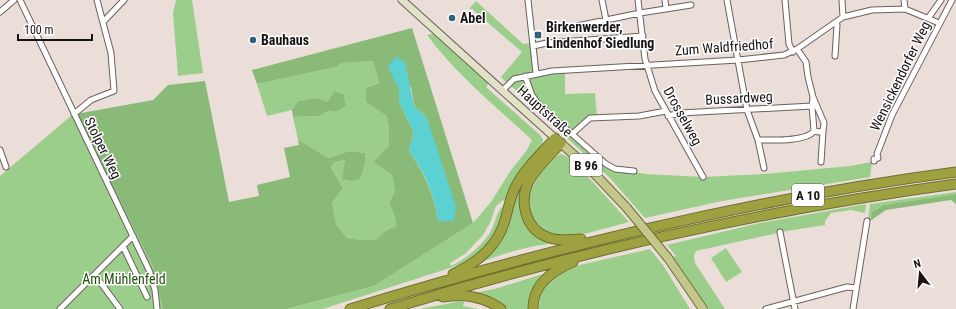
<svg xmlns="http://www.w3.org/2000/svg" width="956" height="309" viewBox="0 0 956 309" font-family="'Roboto Condensed',sans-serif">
	<rect width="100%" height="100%" fill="#ebded9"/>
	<path fill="#9cce8b" d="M176 0H192L203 73 178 76 173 13Z
		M476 1 523 44 532 43 535 73 508 84 501 77 522 52 472 9H469Z
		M435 33 489 83 486 87 541 136 543 140 542 145 508 197 496 206 491 221 483 235 466 253 450 263 451 266C466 259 482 246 491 231 496 221 496 210 506 204L495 236 478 255 462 264 323 309H288L374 286 473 223 491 202 511 170 527 150 532 140C496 107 456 74 427 35Z
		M373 61 379 83 366 88V101L387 116 389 129V146L373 162 392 175 395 191 389 203 394 214 396 226 385 231 379 239 362 240 347 238 336 224 332 203 343 188 331 168 334 162 346 160 342 180 351 181 359 179 365 164V153L349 151 329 158 298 140 293 117 319 116 328 111 336 112 346 106 344 94 334 91 328 103 315 98 298 101 292 110 267 116 257 84 336 67 342 63Z
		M565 70V94L595 93 597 116 572 133 538 103 526 77Z
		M525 77 531 96 606 165 634 172 646 174 703 177 764 174 850 166 872 162 870 177 722 201 645 218 609 177 509 84Z
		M76 114 153 267 164 309H160L159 297H154L155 309H0V176L72 115Z
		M561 154 572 159 629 222C608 227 579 238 559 236 551 235 543 231 538 225 520 206 531 185 546 168 550 163 555 156 561 154Z
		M524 179 520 206 548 241V244C524 247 502 254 479 263Z
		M956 192V194L884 205 872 212 870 221H868L870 204Z
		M866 204 865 213 851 210 831 213 825 221V225L787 231 696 251 694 256 695 263 725 309H709L673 257 676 256 667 245 760 223Z
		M726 248 742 272 726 282 711 258Z
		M650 249 663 265 690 309H539C540 288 552 275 572 269L571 267Z
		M546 273 540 278 529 309H506L501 305 475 293 498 288Z
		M457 302H464L463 306 478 309H419Z"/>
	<path fill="#89ba78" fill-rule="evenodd" d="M412 28 473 223 374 286 287 309H163L153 267 76 114 153 100 168 85 205 81 229 202 259 196 257 185 290 177 284 148 299 145 298 140 329 158 349 151 365 153V164L360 179 352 181 342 180 345 160 334 162 331 168 343 188 332 203 336 224 347 238 362 240 378 239 385 231 396 226 394 214 389 203 395 191 392 175 373 162 389 146V129L387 116 366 102V88L379 83 373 61 342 63 336 67 257 84 252 70ZM411 87 414 106 427 118 438 221C435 196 424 172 409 151L414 133 399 101V88Z
		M334 91 344 94 346 106 336 112 328 111 319 116 293 117 292 110 298 101 315 98 328 102Z
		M956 194V204L951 200 886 210 870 221 872 212 884 205Z"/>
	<path fill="#5bd1d1" d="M397 56 405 63 414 106 427 118 456 207 454 221H438C435 196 425 172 409 151L414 133 399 101V88L394 80 388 66Z"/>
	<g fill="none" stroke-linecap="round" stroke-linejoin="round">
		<defs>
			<path id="minor" d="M20 0 149 270 155 290 157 309
				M528 0 536 73
				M602 0 606 20
				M638 0 645 59 655 91 703 177
				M665 0 666 9
				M727 0 747 110 758 140 764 168
				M785 0 789 44 793 52
				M842 0 843 17
				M904 0 905 9
				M0 12 14 0
				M929 17 941 0
				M104 21 124 0
				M577 26 640 13 691 5
				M533 46 547 43 643 36
				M797 49 806 62 808 77 813 97 812 106 814 131 819 132 823 131 824 123 813 97
				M835 56 837 25 836 22
				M525 76 532 95 538 104 606 164 615 169 634 171
				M503 90 514 79 552 71 738 60 784 55 797 49 843 17 872 10 905 9 939 23
				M74 114 91 100 114 91 111 53 97 0
				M668 116 680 113 812 106
				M572 134 590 118 639 116 666 111
				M758 140C771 140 806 142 814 131
				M0 150 6 167
				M874 161V159L878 158 877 154 892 115 952 0
				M821 162 823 131
				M780 232 795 309
				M123 246 147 297
				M95 275 120 309
				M60 309 133 236
				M766 309 847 287 856 288
				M853 309 867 221"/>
			<path id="secondary" d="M402 0 555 138"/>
			<path id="primary" d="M556 139 591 170 627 208
				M668 258 703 309"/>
			<path id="motorway" d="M561 143C550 155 536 168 528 183 519 203 526 229 547 237 558 242 570 239 581 239
				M453 274C477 263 498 246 505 220 508 210 510 198 515 188 524 169 542 153 555 138
				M443 297C465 294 483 296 501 309
				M350 309C549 248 750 199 956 172
				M390 309C575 252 764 210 956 184
				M533 309C533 284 552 271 573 262"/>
		</defs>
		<use href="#minor" stroke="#6b605c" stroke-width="7"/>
		<use href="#secondary" stroke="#6b605c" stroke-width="9"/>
		<use href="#primary" stroke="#6e7030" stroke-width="10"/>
		<use href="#motorway" stroke="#6e7030" stroke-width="11"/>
		<use href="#minor" stroke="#fff" stroke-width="5"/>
		<use href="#secondary" stroke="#e2e3c6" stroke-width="7"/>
		<use href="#primary" stroke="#c4c78c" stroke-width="8"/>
		<use href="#motorway" stroke="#9da140" stroke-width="9"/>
		<defs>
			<path id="primary-bridge" d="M627 208 668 258"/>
		</defs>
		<use href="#primary-bridge" stroke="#6e7030" stroke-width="10" stroke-linecap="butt"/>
		<use href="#primary-bridge" stroke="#c4c78c" stroke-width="8"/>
	</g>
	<g fill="#2d617d" stroke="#fff" stroke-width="1.5">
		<circle cx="452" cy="18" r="4"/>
		<rect x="534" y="31" width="8" height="8" rx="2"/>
		<circle cx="253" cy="40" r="4"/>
	</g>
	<g text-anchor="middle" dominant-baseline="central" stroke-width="3" stroke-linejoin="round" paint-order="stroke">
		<g fill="#fff" stroke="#5d5a5a" stroke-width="1">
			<rect x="570" y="154" width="32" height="22" rx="3"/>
			<rect x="792" y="184" width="32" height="22" rx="3"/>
		</g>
		<g font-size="13" font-weight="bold" fill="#181413">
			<text x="586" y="165">B 96</text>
			<text x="808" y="195">A 10</text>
		</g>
		<g font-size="14" font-weight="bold" fill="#181413" stroke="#fff" text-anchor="start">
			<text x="460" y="18">Abel</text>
			<text x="546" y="27">Birkenwerder,<tspan x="546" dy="16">Lindenhof Siedlung</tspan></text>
			<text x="261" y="40">Bauhaus</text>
		</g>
		<g font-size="14" fill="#181413" stroke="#fff">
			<text transform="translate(724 47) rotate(-4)">Zum Waldfriedhof</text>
			<text transform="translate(900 76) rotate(-64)">Wensickendorfer Weg</text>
			<text transform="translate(739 98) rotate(-3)">Bussardweg</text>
			<text transform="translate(545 111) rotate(42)">Hauptstraße</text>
			<text transform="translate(683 116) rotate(61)">Drosselweg</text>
			<text transform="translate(103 148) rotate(64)">Stolper Weg</text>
		</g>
		<g font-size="14" fill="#21500c" stroke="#fff">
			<text x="124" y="279">Am Mühlenfeld</text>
		</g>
	</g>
	<g transform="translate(920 273) rotate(344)" stroke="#ffffff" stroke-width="3" paint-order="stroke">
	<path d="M0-3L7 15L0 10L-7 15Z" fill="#181413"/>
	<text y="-6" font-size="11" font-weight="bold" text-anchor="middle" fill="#181413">N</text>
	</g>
	<path d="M18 34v6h74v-6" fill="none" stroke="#181413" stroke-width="2"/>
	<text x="24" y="34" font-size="12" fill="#181413" stroke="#ffffff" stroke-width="3" paint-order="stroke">100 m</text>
</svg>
